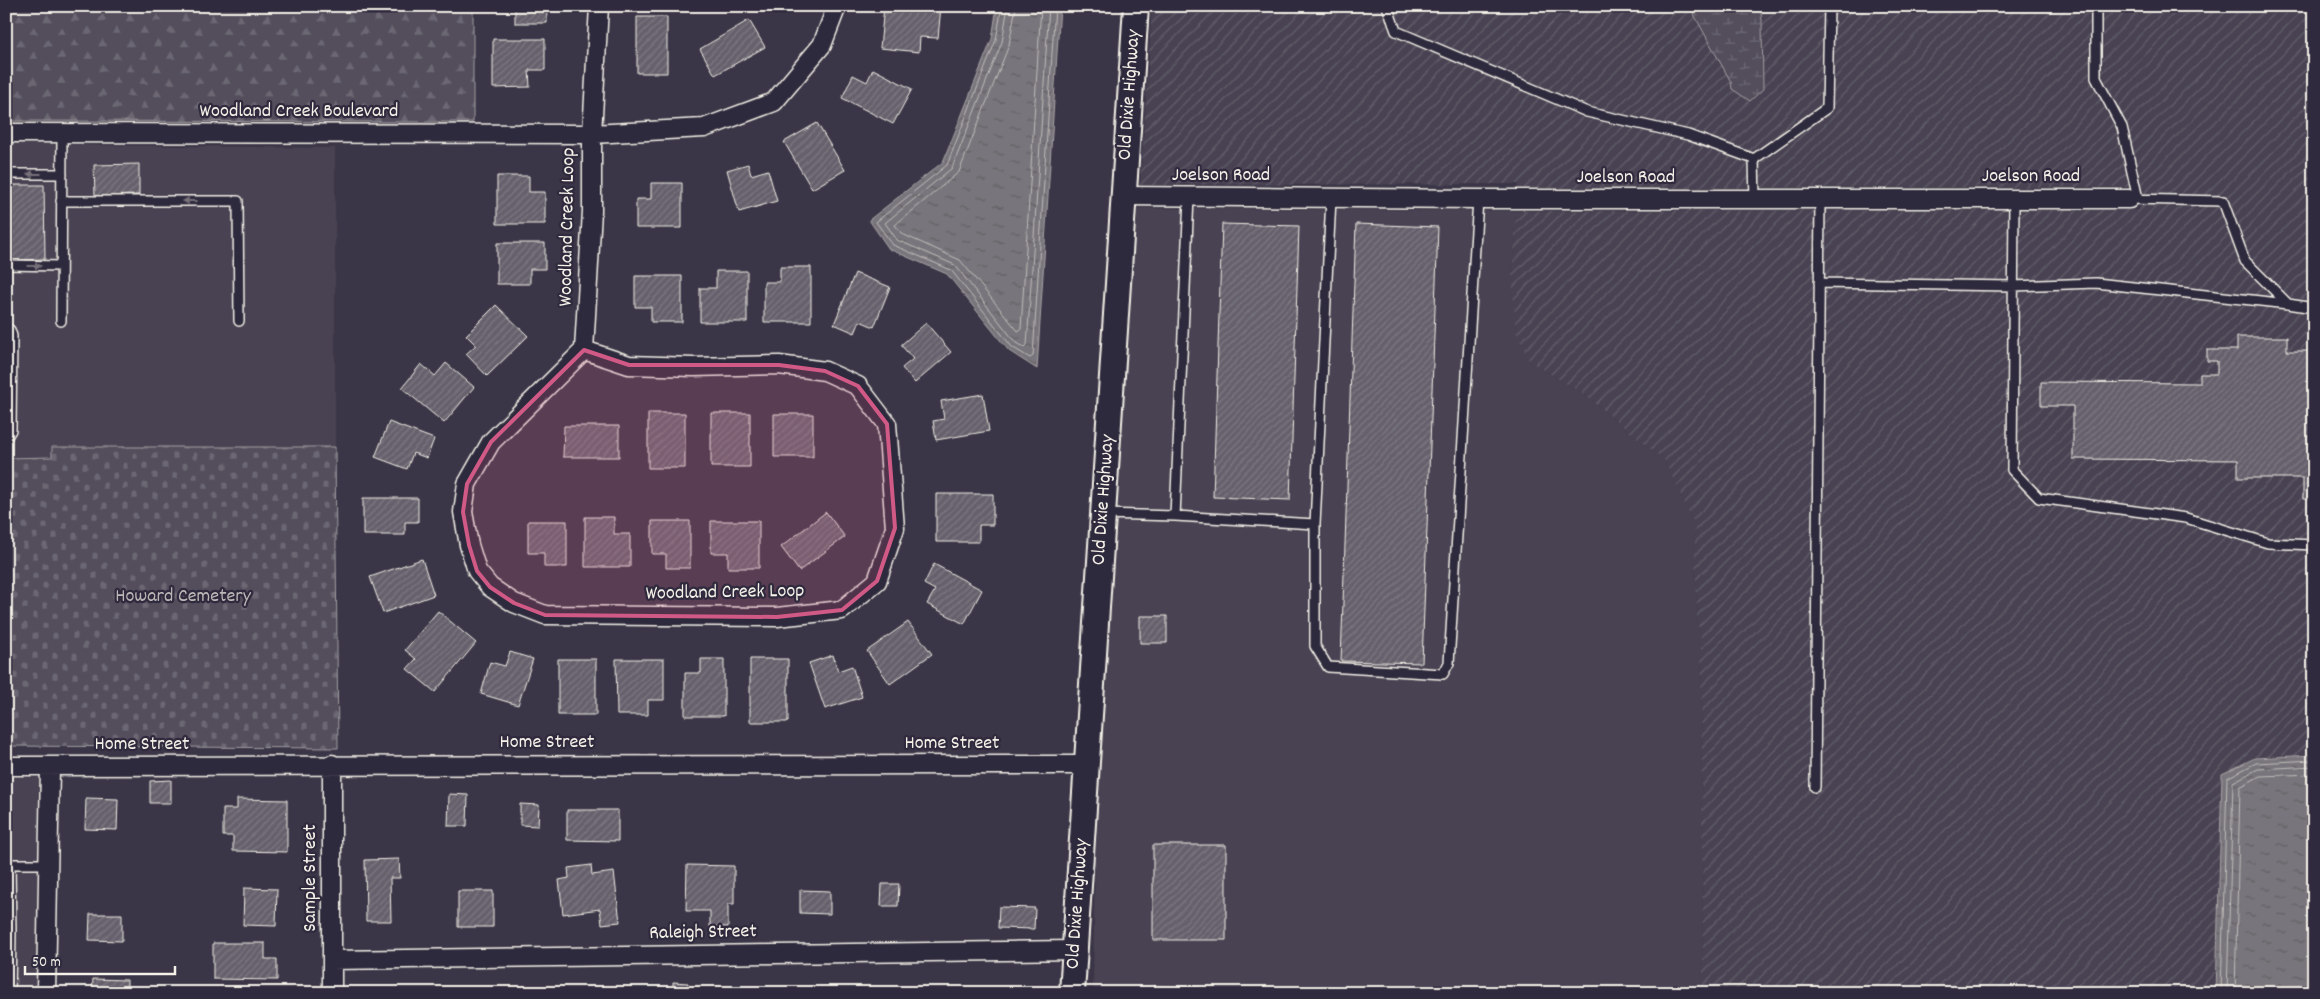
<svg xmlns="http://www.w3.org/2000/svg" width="2320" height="999" viewBox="0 0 2320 999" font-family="Dekko,sans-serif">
	<defs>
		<pattern id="industrial-furrows" width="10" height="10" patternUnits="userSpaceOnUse" patternTransform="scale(1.25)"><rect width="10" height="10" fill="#484352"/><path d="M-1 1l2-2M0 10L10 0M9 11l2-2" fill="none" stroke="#635f6b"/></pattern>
		<pattern id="forest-firs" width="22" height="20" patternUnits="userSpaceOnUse" patternTransform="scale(1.25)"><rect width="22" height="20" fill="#534e5c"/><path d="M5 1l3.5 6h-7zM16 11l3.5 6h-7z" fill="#6c6873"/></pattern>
		<pattern id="wetland-marsh" width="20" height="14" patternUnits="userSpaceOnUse" patternTransform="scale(1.25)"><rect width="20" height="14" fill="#534e5c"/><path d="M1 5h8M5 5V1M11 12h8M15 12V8" fill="none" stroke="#6c6873"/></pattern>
		<pattern id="cemetery-stones" width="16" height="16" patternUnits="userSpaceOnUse" patternTransform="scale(1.25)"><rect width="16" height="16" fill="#534e5c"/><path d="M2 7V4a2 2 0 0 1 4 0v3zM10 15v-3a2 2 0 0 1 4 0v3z" fill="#6c6873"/></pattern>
		<pattern id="water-ripples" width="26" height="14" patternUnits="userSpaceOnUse" patternTransform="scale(1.25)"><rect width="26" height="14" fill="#78747b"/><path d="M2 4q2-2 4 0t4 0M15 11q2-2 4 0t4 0" fill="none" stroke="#636063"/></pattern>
		<pattern id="building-hatch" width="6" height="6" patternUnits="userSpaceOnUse" patternTransform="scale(1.25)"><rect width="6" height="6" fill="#65616c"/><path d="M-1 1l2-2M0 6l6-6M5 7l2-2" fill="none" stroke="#7c7881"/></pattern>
	</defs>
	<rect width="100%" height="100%" fill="#3b3647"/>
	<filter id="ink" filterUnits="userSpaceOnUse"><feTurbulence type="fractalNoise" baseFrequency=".02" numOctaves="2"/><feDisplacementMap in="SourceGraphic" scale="10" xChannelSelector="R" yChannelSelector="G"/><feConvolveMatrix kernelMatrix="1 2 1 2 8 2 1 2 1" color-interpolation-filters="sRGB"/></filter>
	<g filter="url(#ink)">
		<path fill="#484352" d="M6 144 335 148V447H53L52 457 6 458Z
			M1138 208 1516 211 1512 276 1530 362 1582 393 1664 460 1694 523 1697 623 1701 634 1703 993H1093L1096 788 1127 300Z
			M6 777 39 778 36 993H6Z"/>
		<path fill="url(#industrial-furrows)" d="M1152 6H1687L1691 9 1731 82 1732 89 1762 21 1760 6H2314V755L2255 758 2222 775 2216 993H1703L1701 634 1697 623 1694 523 1664 460 1582 393 1530 362 1516 332 1512 276 1516 211 2139 210V187L1518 188V184L1140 185Z"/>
		<path fill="url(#forest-firs)" stroke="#a4a0a2" d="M6 6H473V122L6 121Z"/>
		<path fill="url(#wetland-marsh)" stroke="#a4a0a2" d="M1687 6H1760L1762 21 1763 89 1750 101 1732 89 1731 82 1691 9Z"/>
		<path fill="url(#cemetery-stones)" stroke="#a4a0a2" d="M52 447H335L338 748 6 746V458L52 457Z"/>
		<path fill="url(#water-ripples)" stroke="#aaa6a7" d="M997 6H1060L1037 369 1009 351 947 274 889 249 869 220 943 162 992 39Z
			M2314 755V993H2216L2222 774 2255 758Z"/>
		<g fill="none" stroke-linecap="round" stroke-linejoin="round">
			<path stroke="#c2bfbc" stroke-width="1" d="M1002 6 996 40 947 165 876 222 893 245 951 270 1012 347 1030 358 1033 356 1055 6
				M1008 6 1002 42 952 168 885 223 897 240 955 265 1016 343 1025 347 1027 345 1049 6
				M1016 6 1009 45 959 172 895 225 902 234 960 260 1018 331 1021 329 1041 6
				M2221 993 2227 778 2256 763 2314 760
				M2227 993 2233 782 2258 769 2314 766
				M2235 993 2240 787 2260 776 2314 774"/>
		</g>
		<path fill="url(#building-hatch)" stroke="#f4f1e8" d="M515 6H547V23H515Z
			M884 6H941L938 38 920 37 919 52 880 48Z
			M637 17H667V73H637Z
			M749 20 765 47 715 75 700 49Z
			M493 39H545V70H529L530 87 493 88Z
			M873 69 912 89 893 124 842 98 853 75 867 82Z
			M817 123 845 170 812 189 784 142Z
			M139 164V195L95 196 94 165Z
			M748 164 751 175 768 170 777 201 739 212 727 170Z
			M497 176H529V192H545V224H497Z
			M651 183H682V228H636V199H651Z
			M6 185H44L45 259 6 260Z
			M1222 224 1299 226 1290 500 1213 497Z
			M1356 224 1438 227 1422 663 1341 661Z
			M497 243H545V269H530V284H497Z
			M780 267H811V322H764V282H780Z
			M716 271H747V322H700V288H716Z
			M855 273 890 287 874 327 860 321 855 333 834 324Z
			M635 276H682V322H651V307H635Z
			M496 305 528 336 487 376 466 354 476 345 466 335Z
			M926 323 951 352 915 383 902 368 913 359 901 345Z
			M2237 337H2287V351H2314V499H2303V478H2238V460L2073 459V406H2041V382L2200 383V374H2217V361H2207V350H2237Z
			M446 363 474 387 444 423 402 388 421 364 435 376Z
			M983 394 989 431 936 440 933 421 944 419 941 401Z
			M648 413H685V468H648Z
			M711 413H750V467H711Z
			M774 414H813V457H774Z
			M389 422 434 439 427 458 413 453 407 469 375 457Z
			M564 426H619V457H563Z
			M936 494H993V525H979V542H936Z
			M363 498H418V522H405V535H363Z
			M826 512 845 537 799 571 781 547Z
			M585 517H614V534H630V567H585Z
			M528 521H567V567H544V553H528Z
			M652 521H690V568H666V554H652Z
			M711 521H759V568H728V553H711Z
			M422 559 434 595 383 613 370 577Z
			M934 564 982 590 964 624 927 604 935 590 924 584Z
			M438 611 476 643 435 692 407 669 416 659 405 650Z
			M1140 616H1167V643H1140Z
			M908 622 932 654 890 684 867 651Z
			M510 652 533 659 518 705 481 694 490 662 505 666Z
			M833 655 838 671 852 666 862 697 825 709 809 663Z
			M558 659H596V715H558Z
			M616 659H664V700H648V715H617Z
			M701 659H724V716H685V673H701Z
			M750 659H788V722H750Z
			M171 780V803H150V781Z
			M449 794 468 795 467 826H448Z
			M86 798 118 799 117 830 85 829Z
			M237 799 287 800V852L233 851V836H223V809H237Z
			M520 804 539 805 538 826 520 825Z
			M567 810H618V841L567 840Z
			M1153 845H1226V940H1153Z
			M399 859 400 878H390L391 921H366L365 860Z
			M591 865 592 875 614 872 620 922 602 924 600 909 563 914 559 880 569 878 568 868Z
			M687 865 734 866V904H728V927H710V911H686Z
			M882 884H899L898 906H881Z
			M244 888 277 889 276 926 243 925Z
			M800 890 830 891V914L800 913Z
			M458 891H493V927H458Z
			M999 907 1035 908 1034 929 998 928Z
			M90 914H122V941L89 940Z
			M213 943H265V959H277V980L213 979Z
			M93 979 127 980V993H92Z
			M673 982 688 983 687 993H673Z
			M1153 986 1199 987V993H1153Z"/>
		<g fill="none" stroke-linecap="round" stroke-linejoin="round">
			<defs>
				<path id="lane" d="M1387 6 1396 31 1587 112 1688 135 1754 159
					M2096 6V78L2122 127 2138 199
					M6 174H62
					M1331 198 1315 524V646L1328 667 1443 674 1449 663 1478 199
					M1755 199 1754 159 1827 108 1829 6
					M2014 199 2012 470 2039 498 2186 518 2268 543 2314 545
					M2129 199 2223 201 2245 261 2288 304 2314 308
					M61 201H238L239 321
					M6 265 61 266
					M1819 283 2013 286 2096 283 2288 304
					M61 321 62 133
					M6 327 10 330 12 336 11 430 6 438
					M1103 514 1175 516 1315 524
					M1175 516 1189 197
					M1815 787 1820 199
					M6 933H11L10 864H48
					M10 993 11 933"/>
				<path id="street" d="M6 133 592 134 704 128 774 102 822 45 837 6
					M1123 196 1478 199H2129
					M584 350 629 365 693 367 779 365 825 371 858 386 887 424 895 528 877 581 842 610 777 617 545 615 514 603 490 587 477 571 469 545 463 512 467 484 491 442 584 350 592 211V134L599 6
					M6 766 1087 765
					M332 960 1075 950
					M46 993 50 767
					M332 993V764"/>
				<path id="secondary" d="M1072 993 1136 6"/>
			</defs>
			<use href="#lane" stroke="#f4f1e8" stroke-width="12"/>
			<use href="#street" stroke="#f4f1e8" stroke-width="21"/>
			<use href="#secondary" stroke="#f4f1e8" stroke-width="28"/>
			<use href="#lane" stroke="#2f2a3d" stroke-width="9"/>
			<use href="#street" stroke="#2f2a3d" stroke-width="18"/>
			<use href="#secondary" stroke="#2f2a3d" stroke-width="24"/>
		</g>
		<defs><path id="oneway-solid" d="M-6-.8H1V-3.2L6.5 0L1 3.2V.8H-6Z" transform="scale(1.25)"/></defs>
		<g fill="#747079">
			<use href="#oneway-solid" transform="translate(34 174) rotate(180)"/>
			<use href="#oneway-solid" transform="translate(190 201) rotate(180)"/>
			<use href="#oneway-solid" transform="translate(34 266)"/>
		</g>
	</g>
	<path fill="#d15985" fill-opacity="0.2" stroke="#d15985" stroke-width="4" stroke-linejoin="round" d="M584 350 629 365H779L825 371 858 386 887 424 895 528 877 581 842 610 777 617 545 615 514 603 490 587 477 571 469 545 463 512 467 484 491 442Z"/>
	<g text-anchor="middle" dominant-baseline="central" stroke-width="4.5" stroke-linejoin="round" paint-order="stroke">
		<g font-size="20" fill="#f4f1e8" stroke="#2f2a3d">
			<text transform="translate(1130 95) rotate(-86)">Old Dixie Highway</text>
			<text x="299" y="112">Woodland Creek Boulevard</text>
			<text x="1221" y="176">Joelson Road</text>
			<text x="2031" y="177">Joelson Road</text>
			<text x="1626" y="178">Joelson Road</text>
			<text transform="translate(568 227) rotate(-89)">Woodland Creek Loop</text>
			<text transform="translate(1104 500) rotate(-86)">Old Dixie Highway</text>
			<text transform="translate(725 593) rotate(-1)">Woodland Creek Loop</text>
			<text x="547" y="743">Home Street</text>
			<text x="952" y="744">Home Street</text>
			<text x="142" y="745">Home Street</text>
			<text transform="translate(311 878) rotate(-90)">Sample Street</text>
			<text transform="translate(1078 904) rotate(-86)">Old Dixie Highway</text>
			<text transform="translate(703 933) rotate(-1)">Raleigh Street</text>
		</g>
		<g font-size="20" fill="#bcb8b7" stroke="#2f2a3d">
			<text x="183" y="597">Howard Cemetery</text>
		</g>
	</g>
	<rect width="2320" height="999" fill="none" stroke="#2f2a3d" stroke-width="25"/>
	<rect x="12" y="12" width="2295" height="974" fill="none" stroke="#f4f1e8" stroke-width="2" filter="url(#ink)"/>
	<path d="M25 966v8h150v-8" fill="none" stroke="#f4f1e8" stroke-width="2.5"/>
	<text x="32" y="966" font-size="15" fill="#f4f1e8" stroke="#2f2a3d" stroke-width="4" paint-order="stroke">50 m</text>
</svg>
